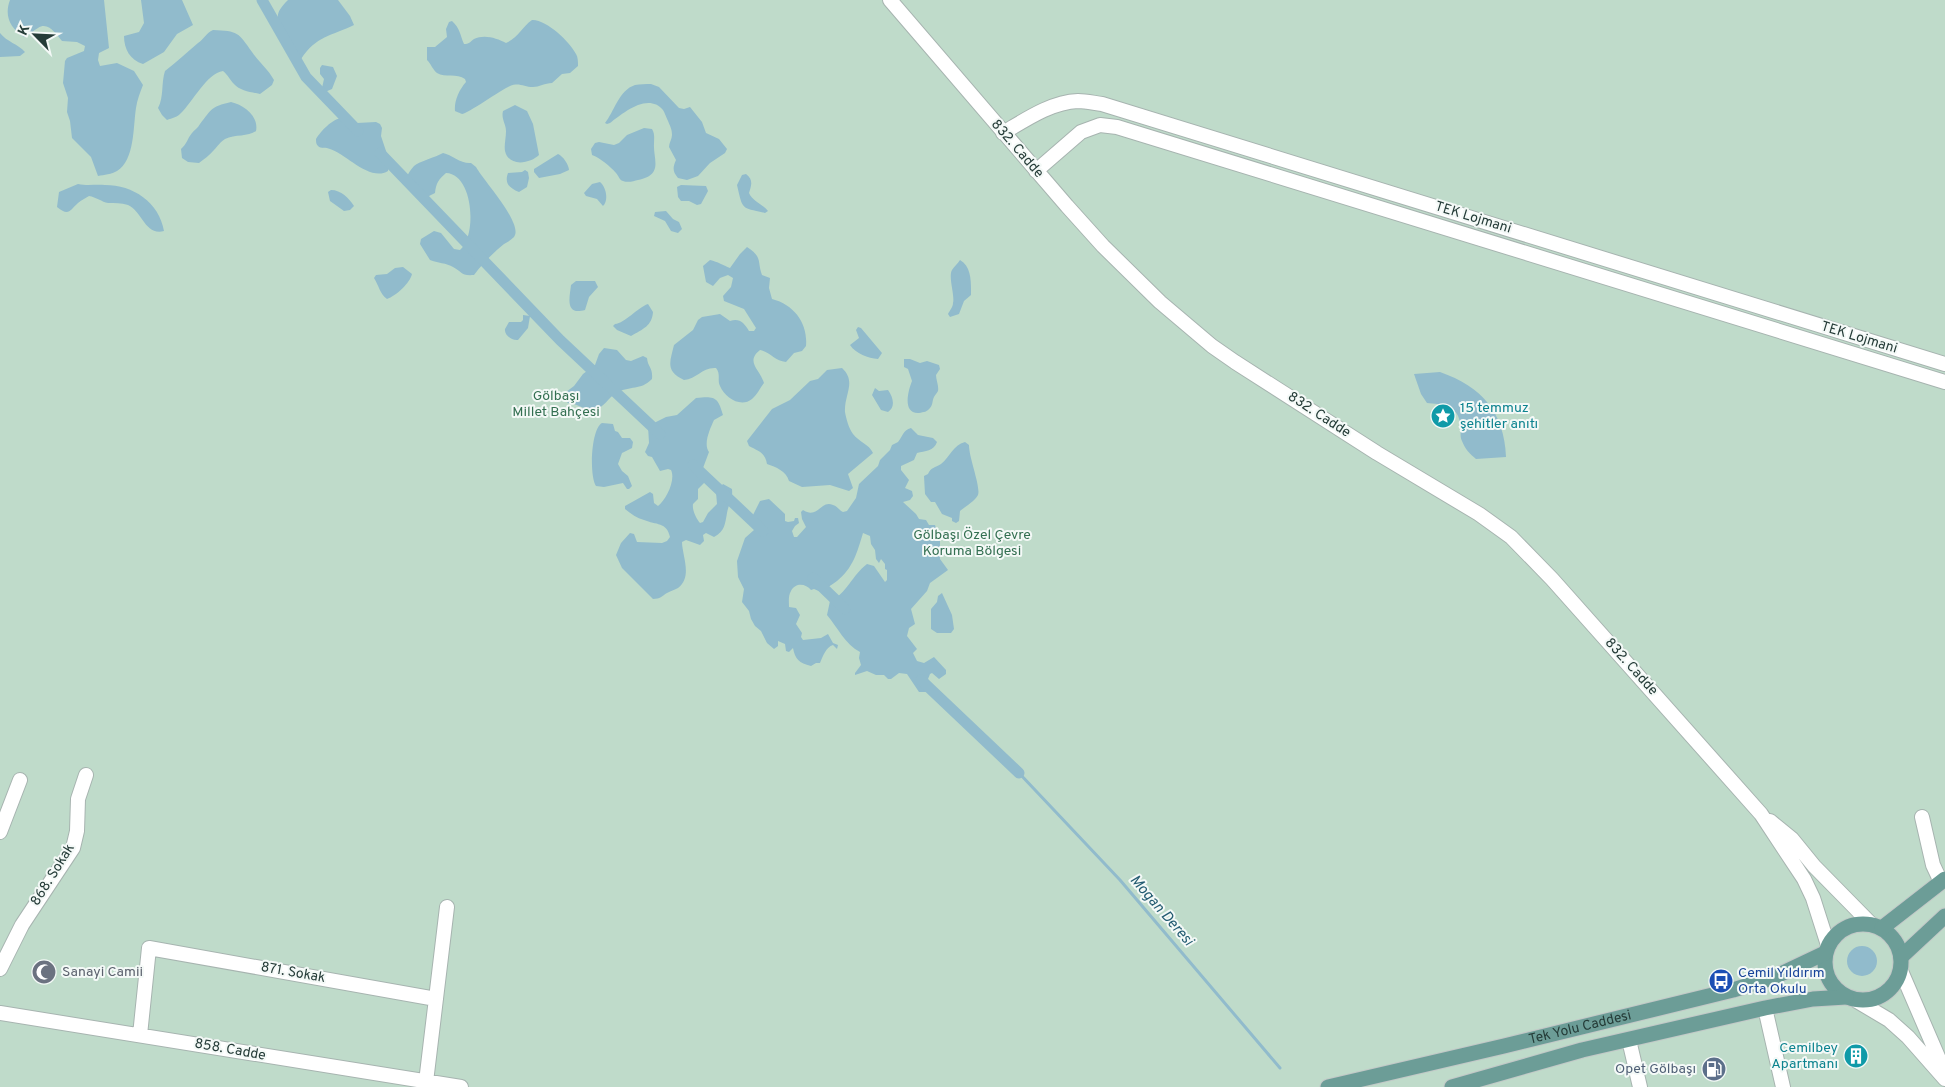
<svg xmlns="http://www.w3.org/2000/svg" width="1945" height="1087" viewBox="0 0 1945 1087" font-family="Overpass,sans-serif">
	<rect width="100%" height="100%" fill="#e4ece9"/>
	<path fill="#bfdbca" d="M0 0H1945V1087H0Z"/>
	<path fill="#91bbcc" d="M10 0H104L109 48 99 53 98 60 100 66 117 63 134 71 143 85C140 93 137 100 136 108 133 127 135 160 117 171 112 174 104 175 98 176L91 157 72 138 70 121 67 112 68 98 63 83 65 61 67 58 84 51 85 46 77 42 62 41C56 34 48 21 38 28 32 31 32 34 24 37 10 28 4 16 10 0Z
		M141 0H182L193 25 177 34 164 52 143 64C130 60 124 49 124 36L139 32 144 23Z
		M288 0H338L350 16 354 25C331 36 316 36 301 59L295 56C291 50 289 42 285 34 277 18 273 15 288 0Z
		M532 20C546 19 570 42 576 54 578 57 578 62 578 66L570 73 562 74 552 83C545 83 539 87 533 87 524 87 519 82 510 86 501 90 467 114 462 114 462 114 455 111 455 111 454 101 459 90 466 82L465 79C457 73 445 78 437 73 433 70 431 64 427 60V47H435L447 37 446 29 449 22 452 21C460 28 460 35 464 44 469 44 470 42 474 39 484 34 497 38 506 43 518 38 522 27 532 20Z
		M213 30C238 31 238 32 252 52 259 62 268 69 274 80L272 85 260 94C251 92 240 91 234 84 230 80 228 75 223 71 207 73 192 103 181 113 178 117 172 118 167 120L162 115 158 108C164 97 161 83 165 71 177 62 187 52 198 43 204 39 206 33 213 30Z
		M0 33C7 42 18 44 25 52L20 56 0 57Z
		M322 65 333 67 337 76 332 89 325 92 322 88 324 79 320 74V68Z
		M651 84 659 87 679 108 684 109 690 107 702 122 706 133 719 139 727 149 725 153 710 163 698 176 687 180 678 178C672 171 673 167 676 160L669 147C669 143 672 139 672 135 672 129 670 126 668 121 666 117 665 113 663 110 648 92 623 113 610 123L607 124 605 123C614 112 619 90 635 85 640 84 646 84 651 84Z
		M231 102C244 105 259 116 256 131 248 137 235 134 225 139 220 142 218 146 214 150 210 155 204 159 199 163L188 162 182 158 181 149C187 144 187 139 192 133 194 130 198 128 200 124 212 109 210 107 231 102Z
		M515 105 527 111 533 124 539 155C531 163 509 168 505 151 504 145 506 138 506 131 506 124 501 119 503 111Z
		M342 118 357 123 376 122 380 124 382 128 381 136 389 160 388 171C370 182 346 154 330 149 326 147 321 149 318 146 316 144 316 142 316 139 321 131 332 119 342 118Z
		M644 128 652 129C655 134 654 138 654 144 653 159 664 175 638 180 634 181 628 183 623 181 619 180 619 176 616 173 610 166 600 158 592 155L591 149 595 143 599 142 614 145 619 143 627 135Z
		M443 153C452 155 461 164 471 163L476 167C483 180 524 224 514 237 511 240 508 242 504 244 493 253 483 263 474 275 460 276 463 272 453 267 447 263 437 263 430 260L420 244 421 239 434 231 441 233 454 249 460 250C477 237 474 174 446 173 439 179 436 183 435 193L429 196C409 194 398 184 414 166 418 162 436 157 443 153Z
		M558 154C563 156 569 165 569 170L560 174 539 178 534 172V169Z
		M525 170 528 172 529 178 527 187 519 192C510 188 504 184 508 173L522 172Z
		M746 174C754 180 751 186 749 193 753 202 763 204 768 211L765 213C741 207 743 211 737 185L742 175Z
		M600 182C606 187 609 200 603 206L597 199 586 196 584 193 592 184Z
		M78 184C88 186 96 184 105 185 133 185 159 202 164 231 145 236 142 211 128 205 121 203 115 203 108 203 102 202 96 197 89 196 86 198 81 200 78 203 70 210 69 217 57 207L59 192Z
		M681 185 706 186 708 191 701 204 697 205 689 201H681L678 197 677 187Z
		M331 190C341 190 349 198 354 206L350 210 344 211 330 201 328 192Z
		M666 211 673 219 679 222 682 229 678 233 671 231 665 221 654 216 655 212Z
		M747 247C763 257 757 262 762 275L770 278 769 288 772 299C795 305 808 324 806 346L802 351 794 353 786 362C775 361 770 352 760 350 745 362 760 369 764 383 760 388 757 395 752 399 741 408 725 398 720 386 717 380 721 374 716 368 702 367 697 379 684 380 665 371 670 362 674 345L693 330 698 320 702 317 720 314 730 321C740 318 744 323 749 331H754L756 328 744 309 724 301 723 296 731 287 733 278 728 275 720 278 713 286 706 282 703 266 710 260C718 262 723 265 730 268L740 254Z
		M960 260C972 267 971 283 971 295L964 301 959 314 950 317 948 314C950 310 953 307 953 303 955 295 948 277 952 270 954 267 958 263 960 260Z
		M403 267 412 274C410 283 396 296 387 299 380 294 379 286 374 278L376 275 387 274 395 268Z
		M576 281H595L598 287 589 297 585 310C564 316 570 296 571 285Z
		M648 304 653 312C652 326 643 329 631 336L617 330 613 326 615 324C625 323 637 308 648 304Z
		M523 315 530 316 528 328 518 340C512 341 504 335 505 329L509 322H521L523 320Z
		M858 327 861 328 882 353 878 359C868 358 856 354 850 345L859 338 856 330Z
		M604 348 617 350 626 360 631 361 643 356 647 358C648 368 653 367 652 379 640 391 631 385 616 393 609 397 604 408 594 410 585 411 577 403 568 403L565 400 566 392 574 386 583 374 595 365 599 354Z
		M904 359H910L920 363 927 361 939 365 940 369 936 375C936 380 939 386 938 391 937 393 935 395 934 397 932 401 933 405 930 408 927 412 924 412 919 413 902 414 908 391 912 381L908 369 904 367Z
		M842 368C857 382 844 394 845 412 846 418 849 429 853 434 859 442 869 444 873 453L848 474 853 488 849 491 830 485 802 487 789 481C786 471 776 467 767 464 765 452 758 451 749 446L747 441 772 409 790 400 810 381 818 379 827 370Z
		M1440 372C1482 387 1504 412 1506 457L1476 459C1470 454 1465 449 1462 441 1459 435 1462 429 1460 422 1457 405 1441 404 1427 403L1421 394 1414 374Z
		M875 388 879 391 888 390C893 397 896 407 888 412L881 410 872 395Z
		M696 398C715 396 718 397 723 415L714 420C710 429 703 444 709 452L703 468 705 482 698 489V499L693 504C692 510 696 518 700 523L703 522 708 513 717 504 716 492 723 484 732 489C733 501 729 502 727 513 725 524 725 531 714 537L706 533 703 535 704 541 700 545 686 540 682 542C682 555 693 577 678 588 675 590 670 591 667 593 662 596 660 599 653 599L622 568 616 555 621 543 630 533 634 534 637 542 662 543 667 541 670 537C667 522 656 525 644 520 637 518 631 514 625 509V506L650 492 653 494 654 503 658 506C666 500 676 480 671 470L668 469 660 471 652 457 648 456 645 452 649 443 648 426 666 417 677 415Z
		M602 423 613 424 615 431 618 432 622 438H630L633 442 632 448 622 453 618 464 622 471 628 476 632 486 629 489H627L623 483 604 487 596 486C589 475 591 429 602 423Z
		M911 428 918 435 933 438 937 442C934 451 925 451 917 453L914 460 901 466V470L909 480 905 488 912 491 913 496 910 500 903 502 916 514 919 519 926 520 929 525H935L940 541V559L948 570 930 583 927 591 911 609 915 624 909 628 907 636 917 649 913 653 917 661 924 663 934 657 946 670V674L939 679 932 673 930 674 928 679 933 686 932 688 927 692H919L907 674 899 673 891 679H888L884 675H876L867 671 855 675V673L861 665 859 658 860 652C845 644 838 628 827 615L830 601C847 594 852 575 867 564L874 566 885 582 887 580V570L885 569V564L881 559 879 563 876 559 875 550 871 544 870 536 863 533C857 553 853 568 837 581 832 585 826 588 821 592L814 589 811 590C806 584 796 582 791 591 788 596 789 602 789 607L796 608 800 615 796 624 802 633 801 637 803 640 821 638 828 634 833 643 838 645 837 649 833 645C826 647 823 656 820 663H816L811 666C799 663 795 659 793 648L789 652 786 651 785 644 778 641V646L774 649 767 643 761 631 755 626 751 619 749 611 742 602 744 589 738 577 737 561 745 538 754 530 753 515 760 501 769 499 785 514V521L788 522 794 521 795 518H798L799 523 795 526 792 531 794 537H797L806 527 802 519 801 512 803 510C818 520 821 499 833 505 837 506 839 510 843 512L847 511 856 498 859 484 878 466 880 460 890 450 892 445 898 442C903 436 903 430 911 428Z
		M965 442 969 445C969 458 981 487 978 495 975 501 966 506 960 511L959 521 956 523 952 521V518L942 514 935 502H931L925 494 924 476 928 474C931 467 935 468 941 464 950 457 953 445 965 442Z
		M942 593 952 615 954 629 951 633H937L931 629V609L937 602 938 596Z
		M1847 961a15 15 0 1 1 30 0a15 15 0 1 1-30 0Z"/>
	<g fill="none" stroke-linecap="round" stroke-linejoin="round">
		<path stroke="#91bbcc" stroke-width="3" d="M1019 773 1120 880 1280 1068"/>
		<path stroke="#91bbcc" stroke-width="11" d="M262 0 306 77 358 131
			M380 153 560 340 660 434
			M693 465 763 531
			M813 578 845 609
			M921 680 1019 773"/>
		<defs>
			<path id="minor" d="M890 0 1067 206 1103 246 1160 302 1212 346 1235 362 1377 453 1479 514 1511 537 1552 579 1761 814 1804 879 1813 898 1828 945
				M1003 133C1025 120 1051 102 1078 101 1086 101 1094 103 1102 104L1945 364
				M1036 171 1081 132 1100 125 1117 127 1945 382
				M1922 817 1933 865 1941 882
				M1770 821 1792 839 1814 866 1872 925
				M0 832 20 780
				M0 969 22 925 73 848 77 831 78 799 86 775
				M1901 971 1945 1073
				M1857 1001 1889 1020 1908 1037 1945 1079
				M1765 1008 1783 1087
				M0 1013 461 1087
				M140 1035 149 948 436 999
				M1629 1040 1640 1087
				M426 1082 447 907"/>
			<g id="major">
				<circle cx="1863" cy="962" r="38"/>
				<path d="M1882 928 1945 879"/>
				<path d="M1901 957 1945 916"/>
				<path id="s1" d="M1328 1087 1504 1046 1733 990 1772 978 1825 953"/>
				<path d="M1452 1087 1582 1050 1765 1008 1813 999 1846 997"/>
			</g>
		</defs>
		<use href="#minor" stroke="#a7b4b0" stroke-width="16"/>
		<use href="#major" stroke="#c2c8c7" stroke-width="17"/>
		<use href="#minor" stroke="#fff" stroke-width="14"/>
		<use href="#major" stroke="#6c9d97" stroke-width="15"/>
	</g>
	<defs>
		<symbol id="sight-disc" viewBox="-11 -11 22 22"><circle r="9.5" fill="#0f9aa8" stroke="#f4f9f7"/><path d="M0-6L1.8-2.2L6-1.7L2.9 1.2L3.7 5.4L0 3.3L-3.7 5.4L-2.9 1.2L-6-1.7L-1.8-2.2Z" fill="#fff"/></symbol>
		<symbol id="mosque-disc" viewBox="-11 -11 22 22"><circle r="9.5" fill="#6b7280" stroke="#f4f9f7"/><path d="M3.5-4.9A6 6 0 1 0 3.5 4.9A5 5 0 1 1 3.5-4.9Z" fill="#fff"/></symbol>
		<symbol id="bus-disc" viewBox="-11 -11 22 22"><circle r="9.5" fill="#1a4fb4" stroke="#f4f9f7"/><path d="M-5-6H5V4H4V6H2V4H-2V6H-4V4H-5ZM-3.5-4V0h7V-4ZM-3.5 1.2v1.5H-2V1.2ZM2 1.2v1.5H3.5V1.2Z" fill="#fff"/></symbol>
		<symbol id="building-disc" viewBox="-11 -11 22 22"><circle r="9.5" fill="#0f9aa8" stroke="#f4f9f7"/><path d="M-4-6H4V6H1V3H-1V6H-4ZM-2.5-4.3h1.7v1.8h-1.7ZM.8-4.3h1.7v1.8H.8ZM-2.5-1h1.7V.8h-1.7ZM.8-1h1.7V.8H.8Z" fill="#fff"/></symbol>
		<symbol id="fuel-disc" viewBox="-11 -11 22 22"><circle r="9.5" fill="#5c6f8a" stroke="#f4f9f7"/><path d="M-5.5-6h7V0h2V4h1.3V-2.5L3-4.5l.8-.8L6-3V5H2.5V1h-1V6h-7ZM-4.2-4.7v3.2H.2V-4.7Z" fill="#fff"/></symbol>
	</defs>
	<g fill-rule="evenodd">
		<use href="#sight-disc" x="1429" y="402" width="28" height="28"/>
		<use href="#mosque-disc" x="30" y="958" width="28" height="28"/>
		<use href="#bus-disc" x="1707" y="967" width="28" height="28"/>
		<use href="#building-disc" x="1842" y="1042" width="28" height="28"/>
		<use href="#fuel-disc" x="1700" y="1055" width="28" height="28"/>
	</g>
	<g text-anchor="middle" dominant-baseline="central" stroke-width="4" stroke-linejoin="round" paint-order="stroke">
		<g font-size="14" fill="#253c38" stroke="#f4f9f7">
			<text transform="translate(1017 149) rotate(49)">832. Cadde</text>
			<text transform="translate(1473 218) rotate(17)">TEK Lojmani</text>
			<text transform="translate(1859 338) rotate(17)">TEK Lojmani</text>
			<text transform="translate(1319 415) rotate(33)">832. Cadde</text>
			<text transform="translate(1631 667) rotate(48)">832. Cadde</text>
			<text transform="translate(53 875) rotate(-58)">868. Sokak</text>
			<text transform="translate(293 973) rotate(10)">871. Sokak</text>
			<text stroke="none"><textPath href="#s1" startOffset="259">Tek Yolu Caddesi</textPath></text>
			<text transform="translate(230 1050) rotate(10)">858. Cadde</text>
		</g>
		<g font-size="14" fill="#336f51" stroke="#f4f9f7">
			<text x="556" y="396">Gölbaşı<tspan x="556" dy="16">Millet Bahçesi</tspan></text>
			<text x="972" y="535">Gölbaşı Özel Çevre<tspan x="972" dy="16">Koruma Bölgesi</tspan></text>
		</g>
		<g font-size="14" fill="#0d838f" stroke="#f4f9f7" text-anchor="start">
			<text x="1460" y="408">15 temmuz<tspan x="1460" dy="16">şehitler anıtı</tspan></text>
			<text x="1838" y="1048" text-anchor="end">Cemilbey<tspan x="1838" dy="16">Apartmanı</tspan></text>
		</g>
		<g font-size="14" fill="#5b616d" stroke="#f4f9f7" text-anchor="start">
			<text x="62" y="972">Sanayi Camii</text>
		</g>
		<g font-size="14" fill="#164399" stroke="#f4f9f7" text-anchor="start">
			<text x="1738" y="973">Cemil Yıldırım<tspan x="1738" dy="16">Orta Okulu</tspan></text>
		</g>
		<g font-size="14" fill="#4e5e75" stroke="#f4f9f7" text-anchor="end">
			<text x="1696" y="1069">Opet Gölbaşı</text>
		</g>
		<g font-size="15" font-style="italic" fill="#245c72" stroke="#f4f9f7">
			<text transform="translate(1161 911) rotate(49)">Mogan Deresi</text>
		</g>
	</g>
	<g transform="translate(35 35) rotate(294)" stroke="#f4f9f7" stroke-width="4" paint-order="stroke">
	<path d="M0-4L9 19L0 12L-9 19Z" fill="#253c38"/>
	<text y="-8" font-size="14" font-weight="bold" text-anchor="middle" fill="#253c38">K</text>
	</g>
</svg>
